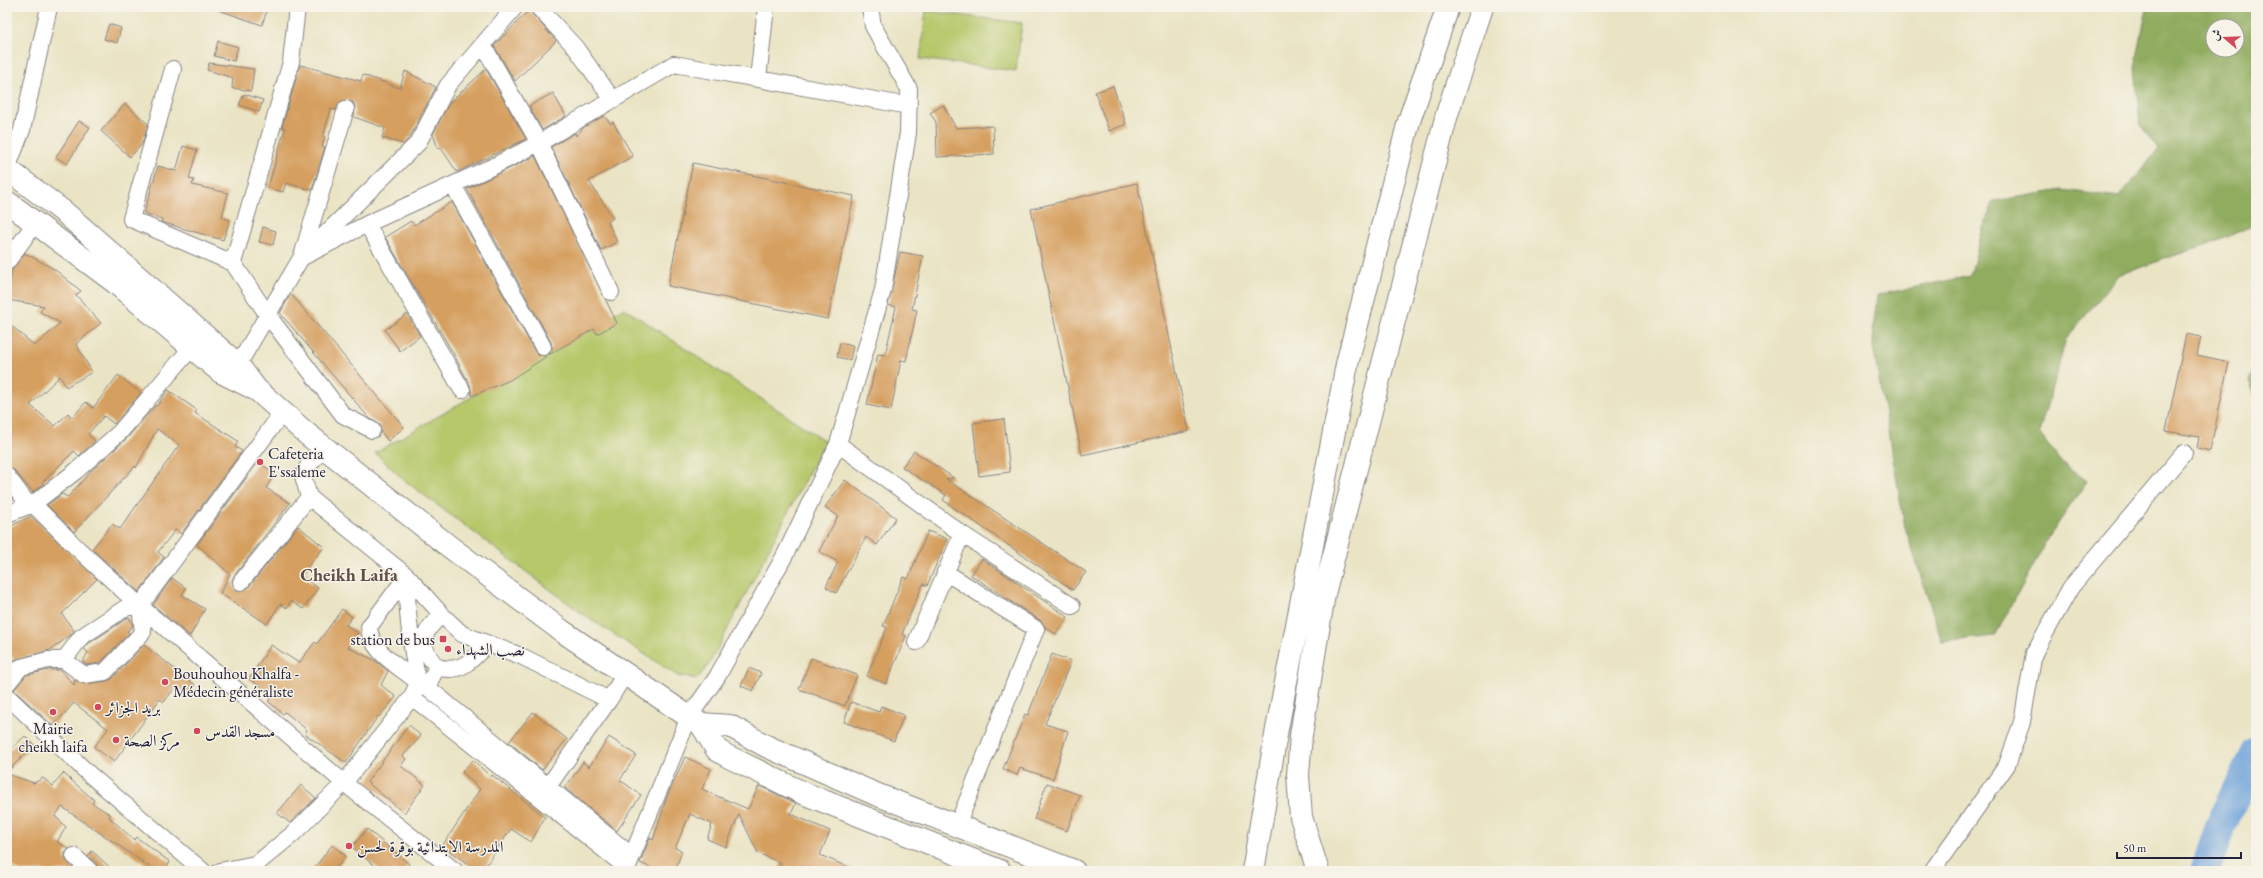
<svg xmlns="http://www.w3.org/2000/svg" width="2263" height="878" viewBox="0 0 2263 878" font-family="'EB Garamond',Amiri,serif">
	<rect width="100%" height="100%" fill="#f7f3e8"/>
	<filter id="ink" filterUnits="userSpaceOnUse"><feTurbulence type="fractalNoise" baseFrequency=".025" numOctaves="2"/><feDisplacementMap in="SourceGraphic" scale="8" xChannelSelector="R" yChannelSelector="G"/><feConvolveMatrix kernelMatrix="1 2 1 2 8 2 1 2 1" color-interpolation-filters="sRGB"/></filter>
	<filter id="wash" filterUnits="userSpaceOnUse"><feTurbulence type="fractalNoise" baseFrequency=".012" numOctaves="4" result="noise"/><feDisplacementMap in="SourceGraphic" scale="16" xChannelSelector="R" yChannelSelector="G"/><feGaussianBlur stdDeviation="0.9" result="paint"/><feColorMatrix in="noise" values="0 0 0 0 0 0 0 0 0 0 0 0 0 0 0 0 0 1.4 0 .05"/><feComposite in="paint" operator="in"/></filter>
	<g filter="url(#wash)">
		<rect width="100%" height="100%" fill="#eae4c5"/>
		<path fill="#b6c86b" stroke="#6c7553" d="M926 11 1022 23 1016 71 920 59Z
			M624 308 825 441 710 663 697 679 678 676 580 612 404 480 375 453Z"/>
		<path fill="#90ac5f" stroke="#59674d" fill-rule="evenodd" d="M2147 7H2256V224L2222 239 2119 275 2066 339 2039 433 2060 461 2087 481 2047 540 1995 636 1942 642 1905 527 1872 341 1877 295 1970 276 1983 228 1994 201 2062 190 2119 197 2158 150 2140 124 2135 68ZM2213 26H2237V50H2213Z
			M2256 364V399L2249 381Z"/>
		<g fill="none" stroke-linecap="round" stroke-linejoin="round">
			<path stroke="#6ea2da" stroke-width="30" d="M2205 871 2221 824 2256 753"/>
		</g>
		<g id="blocks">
			<path fill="#d59f5e" d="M217 7H268L262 25 216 9Z
				M529 10 556 41 515 81 494 46Z
				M109 24 121 28 117 43 104 39Z
				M218 41 238 47 234 61 214 56Z
				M209 63 254 69 251 91 232 88 233 78 207 70Z
				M300 65 361 81 363 75 400 88 405 71 436 87 410 137 403 144 382 138 385 128 354 117 355 107 353 102 344 100 340 102 336 110 331 109 323 136 325 137 322 147H325L312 190 286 183 283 192 268 188 285 128 282 127Z
				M486 69 526 139 457 172 441 148 438 149 433 134 449 103Z
				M1113 86 1126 124 1109 131 1095 92Z
				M553 93 566 116 542 130 529 106Z
				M244 94 263 100 259 112 239 105Z
				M125 104 148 124 142 144 130 157 101 131Z
				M943 105 956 128 993 126 994 154 937 157 936 122 930 113Z
				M604 116 611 124 613 122 633 156 589 181 613 218 608 222 617 242 601 250 551 147 575 133 576 136 584 127Z
				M79 121 90 127 67 164 56 157Z
				M183 146 197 150 189 179 194 180 192 185 228 193 222 217 230 220 223 240 161 222 162 219 144 213 158 166 176 171Z
				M535 156 617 323 597 334 594 329 548 355 552 348 551 342 467 189Z
				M693 163 854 196 828 319 668 286Z
				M1137 183 1189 431 1082 455 1031 209Z
				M452 202 535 352 538 355 547 356 510 380 472 396 470 385 452 351 385 237 411 221 414 225Z
				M263 227 276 231 273 245 259 242Z
				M900 252 923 256 912 309 917 310 906 361 901 360 891 410 867 405 878 354 885 355 896 307 888 305Z
				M25 253 54 269 81 291 76 295 101 323 76 344 92 372 66 387 60 376 30 405 55 426 68 413 72 418 86 402 93 408 118 375 141 393 114 424 104 416 88 434 95 441 79 456 74 451 42 483 44 484 33 492 14 470 7 467V322L35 346 60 323 40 312 44 306 7 300 12 270Z
				M291 294 404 427 388 441 381 432 380 425 369 418 280 313Z
				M407 314 420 336 400 351 385 330Z
				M2186 334 2201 337 2197 355 2229 362 2210 451 2197 448 2199 437 2166 431Z
				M840 343 853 346 850 360 837 357Z
				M168 390 197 410 195 413 238 441 235 447 242 451 181 534 176 529 158 552 164 557 139 592 92 549 112 524 120 529 179 445 157 429 136 468 135 466 74 532 47 505 62 494 68 497 92 470 127 438 156 405 157 406Z
				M1004 419 1010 472 979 476 973 423Z
				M914 451 954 478 946 479 1086 572 1073 590 943 500 946 495 902 467Z
				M258 462 275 473 266 488 290 503 234 576 232 581 235 589 240 591 248 588 298 526 324 547 301 575 318 588 303 609 291 601 287 608 280 604 267 624 220 593 230 574 197 545Z
				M845 480 896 518 877 545 866 537 836 593 826 587 838 562 819 551 838 516 825 507Z
				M31 516 97 579 62 614 74 631 71 635 50 650 14 660 7 649V528Z
				M928 531 947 539 927 586 923 584 902 634 906 636 886 684 867 676 887 627 883 626 903 577 908 579Z
				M982 559 1068 617 1056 634 1045 627 1041 621 971 575Z
				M172 578 186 588 182 595 205 609 190 636 153 605Z
				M342 609 352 617 346 625 358 633 348 647 376 661 388 671 381 685 396 697 379 717 378 716 346 763 305 734 307 730 285 712 283 714 268 701 274 695 249 679 271 645 299 663 315 642 317 644Z
				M129 617 133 626 127 631 129 633 100 663 87 665 83 662 88 652 84 649 88 644Z
				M144 645 195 685 188 695 176 686 164 702 160 699 114 762 94 747 108 729 74 703 53 726 14 690 26 675 49 670H61L74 685 75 680 85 684 107 681 112 679Z
				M1052 654 1071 661 1045 724 1068 731 1053 779 1020 768 1017 775 1003 769 1025 714 1028 715Z
				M811 658 857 675 845 706 799 689Z
				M749 668 761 673 753 691 741 686Z
				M851 702 879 712 881 706 904 715 894 741 844 722Z
				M533 712 567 739 542 770 509 742Z
				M409 725 421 736 403 756 406 759 401 766 425 785 404 813 367 782Z
				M25 736 34 745 7 772V753Z
				M609 737 636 755 620 780 641 795 617 831 565 788 583 762 589 767Z
				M685 757 711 769 702 789 717 796 748 809 759 786 796 803 791 814 830 831 820 855 857 871H778L781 863 758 853 739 814 726 847 707 839 712 824 690 814 675 848 682 851 675 871H659L640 863 650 838 653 840 667 797Z
				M473 760 491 777 492 775 545 817 531 842 511 829 482 871H478L442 846 480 789 462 772Z
				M63 773 94 800 92 803 111 815 109 817 134 840 136 837 170 862 165 871H156L62 807 55 816 66 827 57 842 69 849 65 853V859L76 871H20L7 863V774L34 783 43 778 53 786Z
				M1047 783 1080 795 1067 831 1034 819Z
				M301 785 316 798 290 823 277 813Z
				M367 829 409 864 403 871H381L352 847Z
				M332 845 346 856 334 871H312Z
				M92 851 114 871H99L97 864 88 856Z"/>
		</g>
	</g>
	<g filter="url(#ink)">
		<use href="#blocks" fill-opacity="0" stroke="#868380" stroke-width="1"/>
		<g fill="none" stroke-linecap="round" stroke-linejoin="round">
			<defs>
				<path id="street" d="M538 7 575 47 613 100
					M483 45 539 143 611 292
					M173 69 131 219 233 263 267 314 343 415 372 430
					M758 79 766 7
					M7 169 22 130 49 7
					M453 185 543 347
					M367 224 462 390
					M302 256 346 109
					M301 258 367 224 496 165 539 143 674 64 909 106
					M7 262 36 222
					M233 263 291 62 297 7
					M238 365 301 258 418 143 448 85 515 7
					M838 444 962 534 916 642
					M324 447 308 466 303 476 309 497 407 576 442 615 462 634 521 656 609 700 625 674
					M7 476 28 504
					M33 504 78 549 140 606 344 783 455 871
					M7 514 33 504 76 471 120 432 192 347
					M962 534 1072 606
					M945 572 1036 629 957 826
					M407 576 369 627C371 653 399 666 418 682
					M407 576C406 612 411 646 418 682
					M241 582 309 497
					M64 660 81 637 127 607 140 606
					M437 667C461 674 471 661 487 644
					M7 684 21 667 48 660H64L84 675 105 672 143 632 140 606 282 413
					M427 687 631 855
					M7 696 89 774 203 871
					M412 697 627 868
					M542 795 609 700
					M74 856 90 871
					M220 871 255 864
					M248 871 294 833 344 783 412 697 418 682 427 687 437 667C418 646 421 632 442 615
					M626 871 689 717 717 677 785 555 838 444 883 290 908 133 909 89 873 26 870 7
					M1932 871 2007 765 2022 722 2034 653 2071 587 2184 453"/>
				<path id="primary" d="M7 169 64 212 179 313 238 365 256 389 307 434 446 544 562 631 689 717 701 724 730 726 766 746 873 793 1074 871
					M7 202 116 283 221 372 255 389
					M701 724 717 750 729 757 803 793 1000 871"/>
				<path id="highway" d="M1253 871 1277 729 1347 364 1409 121 1448 7
					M1318 871 1301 817 1298 775 1301 735 1324 594 1447 114 1482 7"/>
			</defs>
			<use href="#street" stroke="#868380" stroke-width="18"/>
			<use href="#primary" stroke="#868380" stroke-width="24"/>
			<use href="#highway" stroke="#868380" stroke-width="24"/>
			<use href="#street" stroke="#fff" stroke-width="16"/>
			<use href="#primary" stroke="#fff" stroke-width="22"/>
			<use href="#highway" stroke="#fff" stroke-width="22"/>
		</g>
	</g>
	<g fill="#d1495b" stroke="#f7f3e8" stroke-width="1.5">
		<circle cx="260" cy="462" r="4"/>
		<rect x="439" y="635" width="8" height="8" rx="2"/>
		<circle cx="448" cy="649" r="4"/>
		<circle cx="165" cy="682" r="4"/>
		<circle cx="98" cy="707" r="4"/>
		<circle cx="53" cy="712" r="4"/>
		<circle cx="197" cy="731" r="4"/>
		<circle cx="116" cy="740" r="4"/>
		<circle cx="349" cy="846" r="4"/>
	</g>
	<g text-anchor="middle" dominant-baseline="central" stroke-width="3" stroke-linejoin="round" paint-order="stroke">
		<g font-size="16" fill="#22223b" stroke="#f7f3e8" text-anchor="start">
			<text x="268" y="453">Cafeteria<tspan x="268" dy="18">E'ssaleme</tspan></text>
			<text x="435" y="639" text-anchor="end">station de bus</text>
			<text x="456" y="649">نصب الشهداء</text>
			<text x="173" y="673">Bouhouhou Khalfa -<tspan x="173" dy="18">Médecin généraliste</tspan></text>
			<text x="106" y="707">بريد الجزائر</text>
			<text x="53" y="728" text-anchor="middle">Mairie<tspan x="53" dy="18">cheikh laifa</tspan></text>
			<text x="205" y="731">مسجد القدس</text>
			<text x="124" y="740">مركز الصحة</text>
			<text x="357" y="846">المدرسة الابتدائية بوقرة لحسن</text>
		</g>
		<g font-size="18" font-weight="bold" fill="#614e47" stroke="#f7f3e8">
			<text x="349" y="574">Cheikh Laifa</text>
		</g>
	</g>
	<rect width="2263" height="878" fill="none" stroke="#f7f3e8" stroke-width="24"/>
	<g transform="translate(2225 38) rotate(289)"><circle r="19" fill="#f7f3e8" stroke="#a29fa3"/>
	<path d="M0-3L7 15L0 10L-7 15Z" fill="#d1495b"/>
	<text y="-6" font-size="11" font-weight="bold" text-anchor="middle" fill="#22223b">ش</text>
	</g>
	<path d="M2117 852v6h124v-6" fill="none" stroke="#22223b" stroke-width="2"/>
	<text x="2123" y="852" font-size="12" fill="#22223b" stroke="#f7f3e8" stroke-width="3" paint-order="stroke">50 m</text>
</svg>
